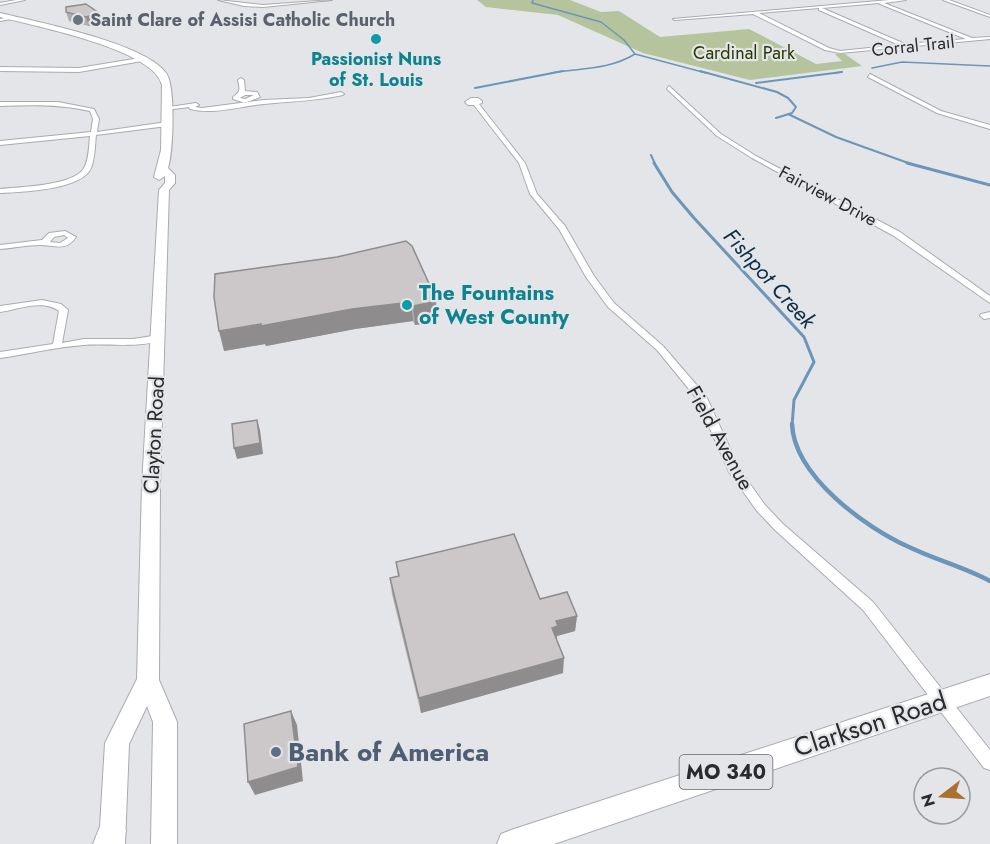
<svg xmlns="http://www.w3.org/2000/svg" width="990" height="844" viewBox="0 0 990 844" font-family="Jost,sans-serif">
	<rect width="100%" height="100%" fill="#e4e5e8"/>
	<path fill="#b5c49d" d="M477 0H570L601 12 619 11 660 37 749 29 816 64 842 61 835 54H845L862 66 750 80 643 53 558 15 486 7Z"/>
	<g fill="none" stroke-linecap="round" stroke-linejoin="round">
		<path stroke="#6b96b9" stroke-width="1.5" d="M533 0 532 3 601 22 624 40 635 54 706 73
			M872 68 902 62 990 66
			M551 73C580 68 609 70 635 54
			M835 73 842 72"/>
		<path stroke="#6b96b9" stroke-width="2" d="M700 71 777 92 788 98 796 107 792 113 776 118
			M756 83 842 72
			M475 88 563 71
			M788 114 836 137 911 164
			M651 155 655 164"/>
		<path stroke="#6b96b9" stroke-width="3" d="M654 163 672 192 694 218 804 337 814 362 794 400 792 426
			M907 163 990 185"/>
		<path stroke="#6b96b9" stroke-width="4.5" d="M792 424C794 476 866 528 909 547 936 560 964 567 990 581"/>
		<defs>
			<path id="minor" d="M16 0H25L0 5V3Z
				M218 0 263 5 332 0 263 7 244 6Z
				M889 0H906L884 3 972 38 990 37V39L840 53 825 50 753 14 675 20 673 19ZM879 3 880 4 966 39 905 44 822 8ZM819 8V10L899 45 840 51 829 48 759 13Z
				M943 0H949L990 15V17Z
				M11 17V19L0 21V19Z
				M146 57 148 60 79 72 0 71V67L79 68Z
				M870 74 941 111 990 125V129L937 113 868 77Z
				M241 78 244 80 245 91 257 92 260 97 245 103 233 99V97C241 92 240 89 238 80ZM245 95H254L245 99 240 98Z
				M669 86 721 134 756 156 900 232 990 296V303L894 236 752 158 717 136 667 89Z
				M341 92 344 94 343 95C315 101 292 101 264 104 240 106 214 115 190 109L189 107 166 110 163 108 196 103 199 105 195 107 202 108 264 100 309 98Z
				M471 98H478L482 101V103L479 104 525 163 537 194 565 226 594 276 614 303 663 346 706 396 740 470 765 505 783 524 873 602 990 750V770L984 768 863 610 775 530 757 511 729 472 697 399 657 350 608 307 586 277 559 229 530 194 519 163 474 105H468L465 102Z
				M0 102H58L94 109 99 119 97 132 167 122 170 124 167 126 96 135C95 145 95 158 91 168 82 190 21 192 0 193V189C19 187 74 186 84 168 89 160 89 145 90 136L0 145V141L91 132 93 119 90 111C60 104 30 105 0 106Z
				M65 231 76 237C66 252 54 245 40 245 27 245 13 248 0 249V245L42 240 49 233ZM64 235 68 238 60 243 50 242 54 237Z
				M42 300 61 304 68 310 62 343 84 339H133L159 335 164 338C147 349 105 343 84 345 56 347 28 354 0 358V352L53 344 59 311C43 299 19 309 0 312V306Z
				M990 312V318L984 319 980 316 981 314Z"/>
			<path id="secondary" d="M0 13C37 22 145 43 166 73 176 86 173 152 168 168L175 175V183L169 190 160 485 159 680 177 722V844H151L153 722 147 706 129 744 125 844H99L105 743 137 679 142 485 159 190 165 183V176L159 180 154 177 161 150 162 85C154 49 34 26 0 17Z"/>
			<path id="primary" d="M990 674V696L554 844H497L501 834 511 830Z
				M112 817 122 821 126 831 121 844H93L102 821Z"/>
		</defs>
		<use href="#minor" stroke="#ababaf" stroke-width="2"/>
		<use href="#secondary" stroke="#ababaf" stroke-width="2"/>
		<use href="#primary" stroke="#ababaf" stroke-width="2"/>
		<use href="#minor" fill="#fff" fill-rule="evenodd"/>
		<use href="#secondary" fill="#fff" fill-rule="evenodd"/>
		<use href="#primary" fill="#fff" fill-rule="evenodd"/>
	</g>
	<path fill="#afacad" d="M66 12 99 13 102 23 89 26 69 21Z
		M337 257 437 319H434L435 322 415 325 413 321 355 329 266 346 265 344 224 351Z
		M396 562 540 599 577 616 575 631 557 636V640L563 673 421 713 392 594 390 578 398 576Z"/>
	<path fill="#8f8c8d" d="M99 13 102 23 89 26 86 17Z
		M436 299 437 319H434L435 322 415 325 413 306Z
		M411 302 413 321 355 329 266 346 265 344 224 351 219 331 352 309Z
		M257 420 260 430 263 454 237 459 234 448Z
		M577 616 575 631 557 636V642L552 628 556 621Z
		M564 658 563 673 421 713 419 698Z
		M291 711 297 725 303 781 255 795 248 782Z"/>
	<path fill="#ccc8c9" stroke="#8f8c8d" stroke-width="1.5" d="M86 4 99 13 86 17 66 12V7Z
		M406 241 412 246 436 299 432 300 433 302 413 306 411 302 352 309 261 326V324L219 331 214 297 215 274 337 257Z
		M257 420 260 443 234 448 232 424Z
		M514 534 540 599 567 592 577 616 556 621 558 626 552 628 564 658 419 698 390 578 399 576 396 562Z
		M291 711 298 767 248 782 244 724Z"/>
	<circle fill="#6b7280" stroke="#e4e5e8" stroke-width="2" cx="78" cy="20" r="6"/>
	<g fill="#0f9aa8" stroke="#e4e5e8" stroke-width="2">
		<circle cx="376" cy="39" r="6"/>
		<circle cx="407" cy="305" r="6"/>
	</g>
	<circle fill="#5c6f8a" stroke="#e4e5e8" stroke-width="2" cx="276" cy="752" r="6"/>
	<g text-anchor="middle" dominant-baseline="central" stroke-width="4.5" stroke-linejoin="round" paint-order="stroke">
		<g font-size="18" font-weight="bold" fill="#5b616d" stroke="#e4e5e8" text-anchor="start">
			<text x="90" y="20">Saint Clare of Assisi Catholic Church</text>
		</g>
		<g font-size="18" fill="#2a2b2c" stroke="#e4e5e8">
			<text transform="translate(913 46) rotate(-6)">Corral Trail</text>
			<text transform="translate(828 196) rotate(28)">Fairview Drive</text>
		</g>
		<g font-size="18" fill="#283800" stroke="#e4e5e8">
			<text x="744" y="53">Cardinal Park</text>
		</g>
		<g font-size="18" font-weight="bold" fill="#0d838f" stroke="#e4e5e8">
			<text x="376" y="59">Passionist Nuns<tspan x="376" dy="21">of St. Louis</tspan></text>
		</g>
		<rect fill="#e4e5e8" stroke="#626364" stroke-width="1.5" x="679.5" y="755" width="93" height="34" rx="4.5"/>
		<g font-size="20" font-weight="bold" fill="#2a2b2c">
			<text x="726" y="772">MO 340</text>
		</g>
		<g font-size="21" font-weight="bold" fill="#0d838f" stroke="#e4e5e8" text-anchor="start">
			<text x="419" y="293">The Fountains<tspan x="419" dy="24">of West County</tspan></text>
		</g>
		<g font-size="21" fill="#2a2b2c" stroke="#e4e5e8">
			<text transform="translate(154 435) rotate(-87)">Clayton Road</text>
			<text transform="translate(720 438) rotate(61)">Field Avenue</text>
		</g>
		<g font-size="22" font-style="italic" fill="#0c2f48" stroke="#e4e5e8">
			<text transform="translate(770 278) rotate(48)">Fishpot Creek</text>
		</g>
		<g font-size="26" fill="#2a2b2c" stroke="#e4e5e8">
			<text transform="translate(870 724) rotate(-18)">Clarkson Road</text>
		</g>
		<g font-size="26" font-weight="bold" fill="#4e5e75" stroke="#e4e5e8" text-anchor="start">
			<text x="288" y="752">Bank of America</text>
		</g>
	</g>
	<g transform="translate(942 796) rotate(253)"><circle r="28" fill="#e4e5e8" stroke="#9a9b9d" stroke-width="1.5"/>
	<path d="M0-4.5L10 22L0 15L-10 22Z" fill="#aa7130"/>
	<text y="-9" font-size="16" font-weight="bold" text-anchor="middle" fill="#2a2b2c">N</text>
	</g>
</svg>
